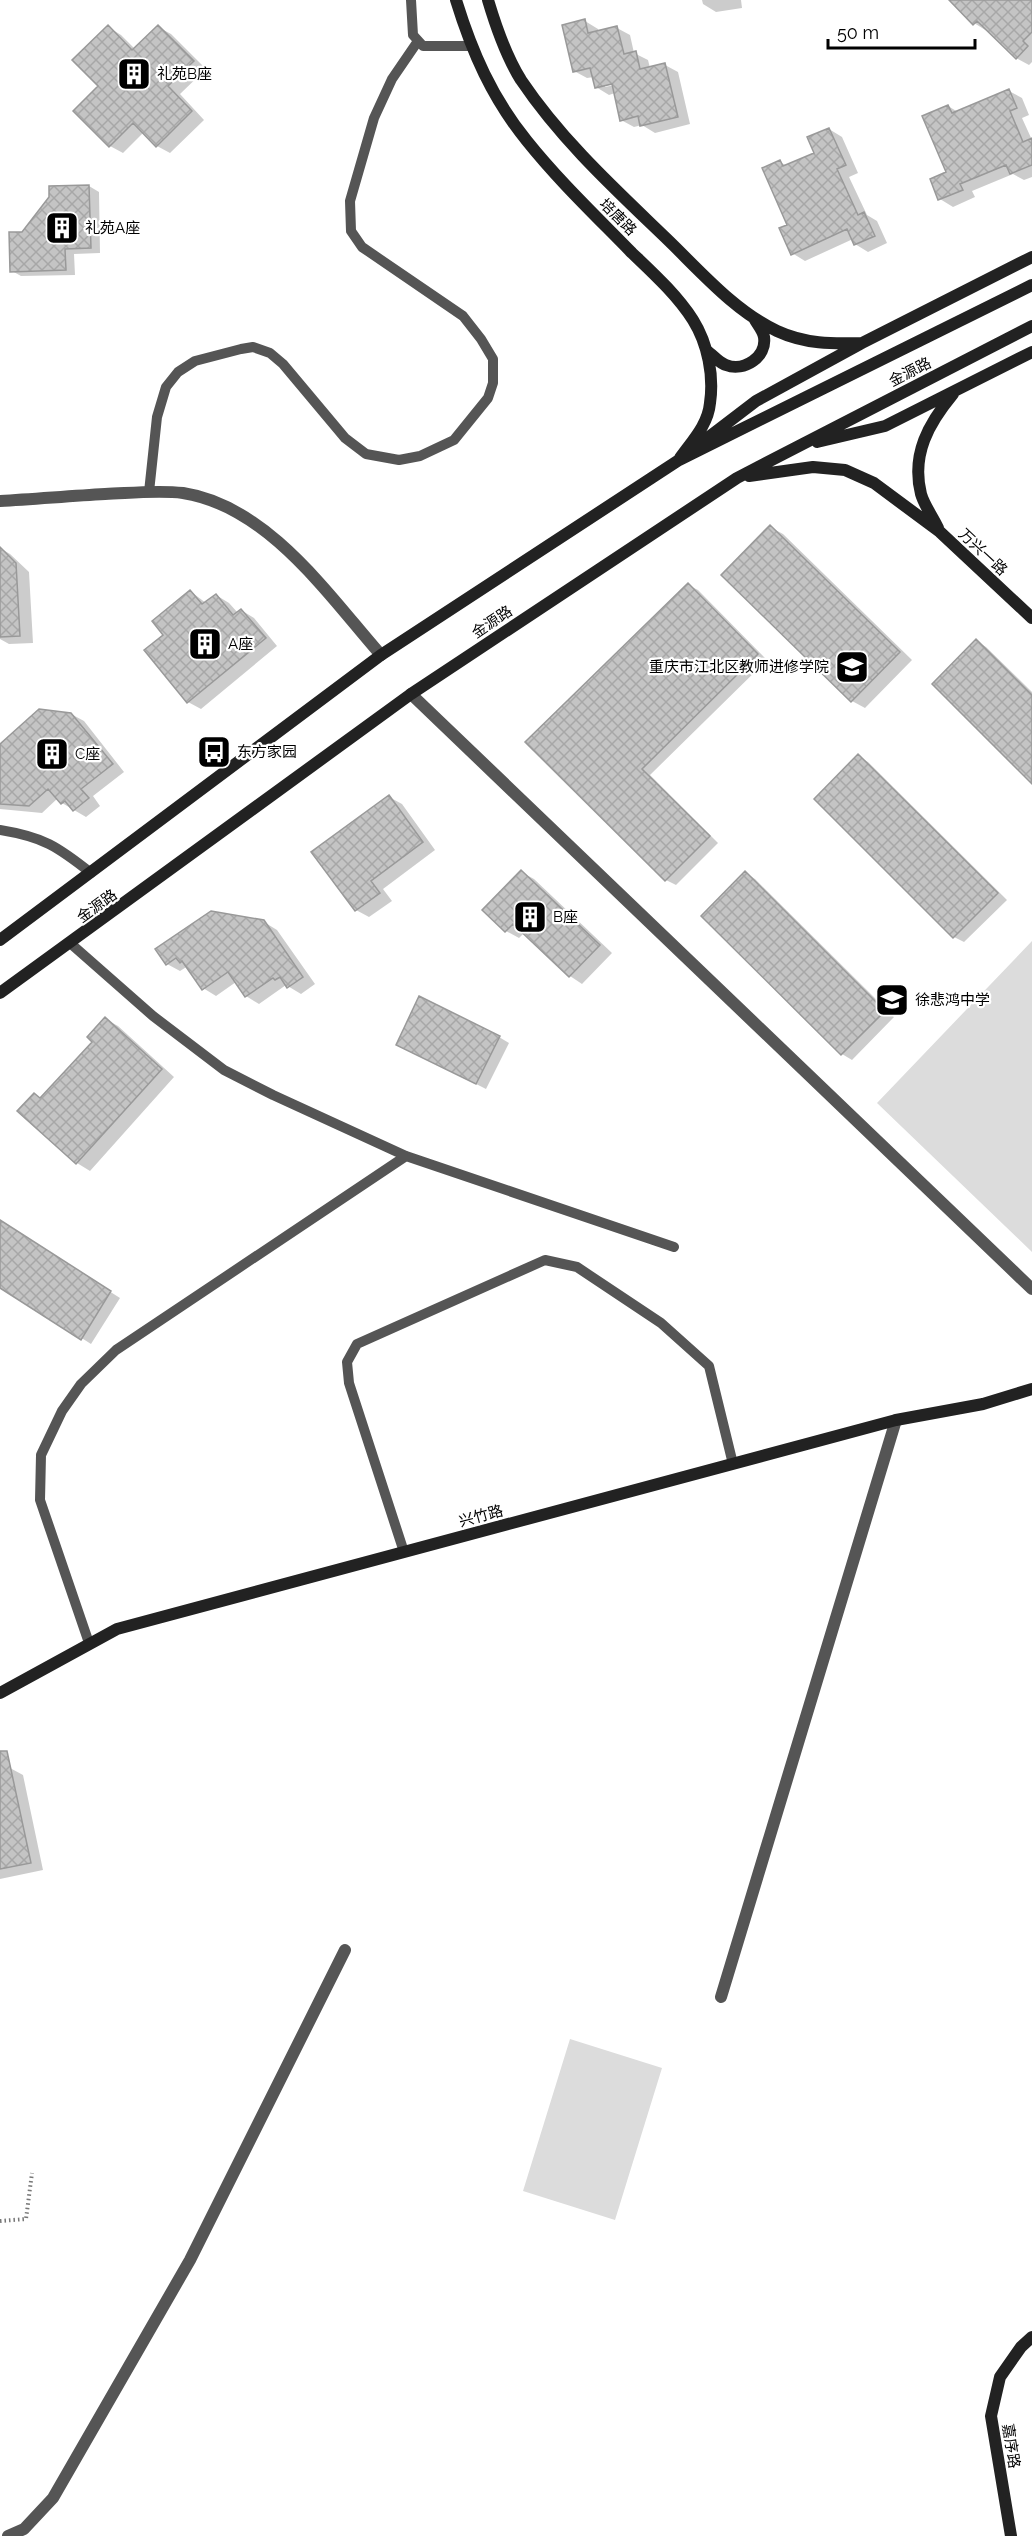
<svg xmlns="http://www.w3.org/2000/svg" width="1032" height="2536" viewBox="0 0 1032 2536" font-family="Raleway,'Noto Sans SC',sans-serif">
	<defs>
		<pattern id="building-cross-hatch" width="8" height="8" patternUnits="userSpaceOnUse" patternTransform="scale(1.5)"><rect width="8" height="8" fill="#c4c4c4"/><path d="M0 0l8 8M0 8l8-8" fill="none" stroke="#a7a7a7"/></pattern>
	</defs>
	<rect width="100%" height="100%" fill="#fff"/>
	<path fill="#dcdcdc" d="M1032 941V1252L877 1103Z
		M570 2039 662 2068 615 2220 523 2191Z"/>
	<path fill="#0003" fill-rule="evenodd" d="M702 0H741L742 8 716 12 703 4Z
		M962 0H1032V62L1029 65 1016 58 987 31 974 23Z
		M585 21 598 29 599 32 617 28 630 35 634 53 648 60 650 68 665 65 678 72 690 124 655 133 642 125 634 127 621 120 615 93 609 95 596 87 594 77 587 78 574 71ZM619 81V84L605 87V84Z
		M108 27 121 35 135 49 158 27 171 34 206 69 180 94 204 120 170 153 157 146 144 132 123 153 110 146 101 86Z
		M1009 91 1022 98 1029 115 1022 118 1032 140V177L1024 180 1013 174 972 191 975 197 953 207 940 199 948 173V106L958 112Z
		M829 129 842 137 858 173 849 177 867 215 877 221 887 243 868 252 855 244 853 239 805 261 792 253 780 162 787 166 816 153Z
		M89 186 99 192 100 253 74 254 75 275 21 276 12 271 22 233Z
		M770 527 783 534 912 660 865 708 852 701 724 575Z
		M0 548 10 554 29 572 33 643 9 644 0 639Z
		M688 585 698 590 767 660 650 775 718 843 676 885 666 880 527 742Z
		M190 591 206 603 216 595 229 603 238 613 241 610 254 618 277 646 201 709 188 702 165 635Z
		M976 641 986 647 1032 692V781Z
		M71 714 84 721 124 772 93 796 100 806 86 817 62 803 58 798 42 813 0 809V746Z
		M858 756 868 762 1007 900 964 942 954 937 816 799Z
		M389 797 402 804 435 850 383 889 392 901 369 917 356 910Z
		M521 872 534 879 612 953 582 984 570 976 524 933 519 938 506 931Z
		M746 873 755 879 894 1017 852 1060 842 1054 703 916Z
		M264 922 277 930 315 984 301 994 286 985 259 1004 246 996 236 982 216 996 203 988 188 966 180 971 167 964 157 950Z
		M105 1019 118 1026 174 1077 90 1171 77 1163 55 1143 34 1094 42 1099 94 1041Z
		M499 1037 509 1043 486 1089 407 1049Z
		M0 1229 13 1230 120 1298 91 1344 0 1286Z
		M10 1768 23 1775 43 1870 0 1879V1770Z"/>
	<path fill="url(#building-cross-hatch)" stroke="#999" stroke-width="1.5" d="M949 0H1032V32L1023 41 1028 46 1016 59 977 21 973 25Z
		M585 19 588 33 617 26 624 54 636 51 640 69 665 63 678 117 640 126 638 116 620 121 612 84 595 88 590 68 573 72 562 25Z
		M108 25 132 50 158 25 194 61 168 86 192 111 156 147 133 123 109 147 73 111 98 86 72 60Z
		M1009 89 1017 108 1010 111 1023 142 1032 138V165L1010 174 1006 165 960 184 963 190 938 200 930 179 946 172 922 116 948 105 952 113Z
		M829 128 846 165 837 169 858 215 864 212 875 236 854 245 847 229 791 255 779 228 787 225 762 168 780 160 783 166 814 153 807 137Z
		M89 185 91 248 65 249 66 270 10 272 9 232H22L49 197V186Z
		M770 525 900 652 851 702 721 575Z
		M0 547 16 563 20 636 0 637Z
		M688 583 758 654 642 769 710 836 665 881 525 742Z
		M190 590 202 604 216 594 233 615 241 609 266 638 187 703 144 650 163 635 152 621Z
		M976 639 1032 695V784L932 684Z
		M39 709 71 713 113 764 81 789 89 798 73 811 65 801 61 804 48 789 29 806 0 804V744Z
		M858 754 998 893 953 938 814 799Z
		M389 795 423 842 371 881 380 893 355 911 311 852Z
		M521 870 600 945 569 977 513 924 505 932 482 910Z
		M745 871 885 1011 841 1055 701 916Z
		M211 911 264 920 303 977 287 988 280 977 275 980 273 978 245 997 228 972 202 990 182 961 180 963 176 958 166 965 155 949Z
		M419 996 500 1036 476 1084 396 1045Z
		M105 1017 162 1069 76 1164 17 1111 34 1093 40 1098 92 1042 87 1037Z
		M0 1220 111 1291 81 1340 0 1288Z
		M0 1751H7L31 1863 0 1869Z"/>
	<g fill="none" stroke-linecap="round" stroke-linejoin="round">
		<path stroke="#777" stroke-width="4" stroke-dasharray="1.5 3" stroke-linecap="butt" d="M0 2221 26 2219 32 2173"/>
		<path stroke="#555" stroke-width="10" d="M411 0 413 35 423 46H470
			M149 492 157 417 166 387 178 372 195 361 241 349 253 347 270 353 283 364 345 438 366 454 399 460 420 456 454 440 488 398 493 383V359L481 339 463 316 362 247 351 231 350 201 374 118 392 79 418 41
			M0 830C43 837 57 846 91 873
			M70 943 153 1016 224 1070 273 1095 406 1156 674 1247
			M404 1552 349 1383 347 1362 357 1344 545 1260 577 1267 661 1323 709 1366 733 1464
			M89 1643 40 1500 41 1455 62 1411 81 1384 116 1350 406 1156"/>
		<path stroke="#555" stroke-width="12" d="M0 501C35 499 70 496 105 494 131 493 158 490 183 493 268 506 329 596 381 655
			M411 694 1032 1289
			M721 1997 896 1420
			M8 2536 24 2529 53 2498 190 2260 345 1950"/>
		<path stroke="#222" stroke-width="12" d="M456 0C472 52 492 98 527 141 559 181 596 216 632 253 654 274 677 295 693 320 708 344 714 376 710 403 708 425 692 441 680 458
			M488 0C496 27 506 56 521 80 562 141 616 190 669 241 702 273 735 311 777 331 805 344 832 344 862 343
			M707 351C713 355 719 363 726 365 744 372 767 357 764 337 763 331 758 325 755 320
			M817 442 885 426 1032 352
			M701 443 756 401 862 343 1032 257
			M749 476 813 467 845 470 874 483 940 532 1032 618
			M938 528C933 517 924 505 921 494 911 454 929 423 953 394
			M0 940 381 655 679 460 1032 285
			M0 993 411 694 737 478 1032 326
			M0 1693 117 1629 896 1420 983 1404 1032 1389
			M1011 2536 991 2416 1000 2377 1021 2347 1032 2337"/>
	</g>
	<defs>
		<symbol id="building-square" viewBox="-11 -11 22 22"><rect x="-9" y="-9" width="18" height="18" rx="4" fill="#000" stroke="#fff"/><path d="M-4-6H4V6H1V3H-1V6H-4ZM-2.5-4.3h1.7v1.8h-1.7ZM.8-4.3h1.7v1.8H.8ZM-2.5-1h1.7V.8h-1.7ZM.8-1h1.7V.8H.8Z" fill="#fff"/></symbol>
		<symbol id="university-square" viewBox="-11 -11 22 22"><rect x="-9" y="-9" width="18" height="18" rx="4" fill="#000" stroke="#fff"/><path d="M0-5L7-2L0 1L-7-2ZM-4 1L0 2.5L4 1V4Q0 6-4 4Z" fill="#fff"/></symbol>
		<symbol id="bus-square" viewBox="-11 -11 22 22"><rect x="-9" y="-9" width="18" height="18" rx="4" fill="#000" stroke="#fff"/><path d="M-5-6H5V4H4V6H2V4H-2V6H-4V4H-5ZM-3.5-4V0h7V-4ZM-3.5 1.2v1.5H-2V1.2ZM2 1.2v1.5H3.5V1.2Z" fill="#fff"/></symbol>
		<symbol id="school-square" viewBox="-11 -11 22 22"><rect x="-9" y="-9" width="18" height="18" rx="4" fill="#000" stroke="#fff"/><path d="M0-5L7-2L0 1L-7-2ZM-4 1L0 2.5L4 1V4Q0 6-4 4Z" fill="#fff"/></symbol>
	</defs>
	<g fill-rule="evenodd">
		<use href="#building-square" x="115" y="55" width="38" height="38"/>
		<use href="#building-square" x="43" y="209" width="38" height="38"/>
		<use href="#building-square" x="186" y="625" width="38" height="38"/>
		<use href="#university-square" x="833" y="648" width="38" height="38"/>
		<use href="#bus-square" x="195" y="733" width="38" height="38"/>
		<use href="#building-square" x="33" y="735" width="38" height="38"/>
		<use href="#building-square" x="511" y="898" width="38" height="38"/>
		<use href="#school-square" x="873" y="981" width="38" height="38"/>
	</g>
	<g text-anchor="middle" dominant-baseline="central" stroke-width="4.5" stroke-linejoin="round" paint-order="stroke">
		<g font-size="15" fill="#000" stroke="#fff" text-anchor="start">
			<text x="157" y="74">礼苑B座</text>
			<text x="85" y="228">礼苑A座</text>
			<text x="228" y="644">A座</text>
			<text x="829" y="667" text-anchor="end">重庆市江北区教师进修学院</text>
			<text x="237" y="752">东方家园</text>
			<text x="75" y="754">C座</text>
			<text x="553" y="917">B座</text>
			<text x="915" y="1000">徐悲鸿中学</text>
		</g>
		<g font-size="15" fill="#000" stroke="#fff">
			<text transform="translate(618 217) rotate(45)">培唐路</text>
			<text transform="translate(910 372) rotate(-27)">金源路</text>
			<text transform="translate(983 552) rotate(43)">万兴一路</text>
			<text transform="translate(492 622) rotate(-34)">金源路</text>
			<text transform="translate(97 906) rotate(-36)">金源路</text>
			<text transform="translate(481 1516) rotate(-15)">兴竹路</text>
			<text transform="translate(1011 2446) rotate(81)">嘉序路</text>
		</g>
	</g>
	<path d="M828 39v9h147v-9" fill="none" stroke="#000000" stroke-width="3"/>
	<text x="837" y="39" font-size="18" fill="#000000" stroke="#ffffff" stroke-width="4.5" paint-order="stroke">50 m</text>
</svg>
